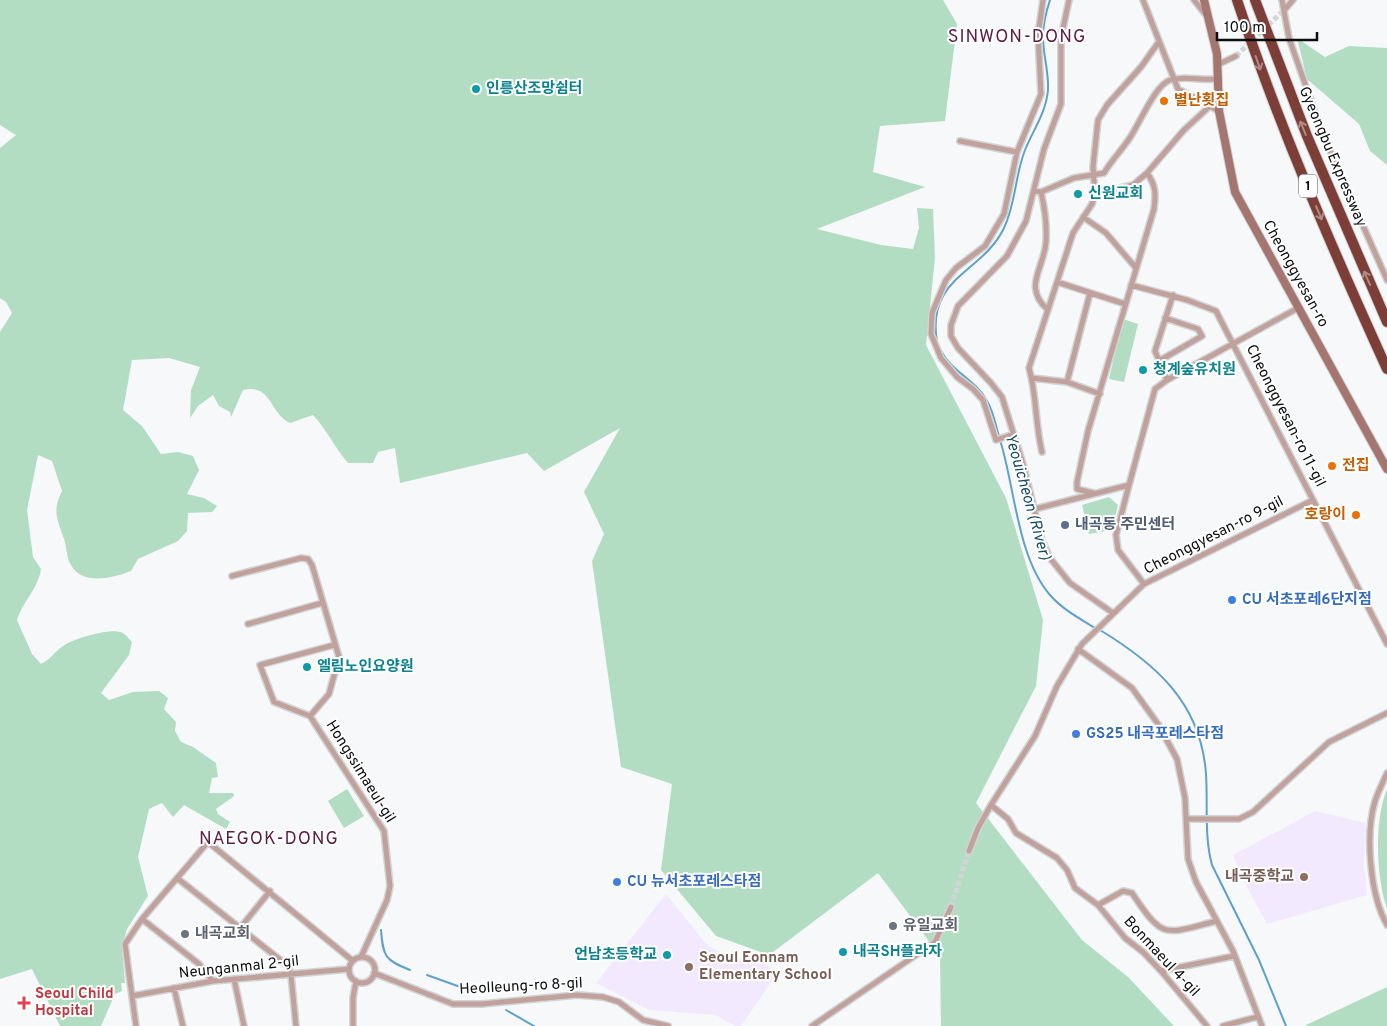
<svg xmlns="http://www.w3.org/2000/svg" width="1387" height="1026" viewBox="0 0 1387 1026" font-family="Overpass,'Noto Sans KR',sans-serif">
	<rect width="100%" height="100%" fill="#f6f8fa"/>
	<path fill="#f3e9fe" d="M1315 811 1366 823 1364 864 1367 895 1267 924 1248 889 1233 855Z
		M666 894 708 946 735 959 761 957 776 975 741 1026H735L716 1015 649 1010 596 983Z"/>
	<path fill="#b3ddc3" d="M0 0H943L957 24 945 121 880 126 873 172 925 187 817 229 881 245 913 249 919 228 917 208 933 209 935 258 926 345 1006 498 1043 620 1036 686 976 803 1082 940 1128 977 1174 1026H941L940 956 878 873 769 955 716 936 661 870 672 784 621 767 592 561 604 534 584 492 620 428 544 471 527 453 400 483 395 448 378 452 373 463H348C335 448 327 430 313 415L290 423C269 413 272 383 243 390L231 417 230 412 219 406 213 395 198 406 190 418 191 390 200 367 169 358 132 360 123 410 142 426 161 454 178 452 193 456 199 470 187 494 204 498 217 506 212 512 188 513 187 531 178 541 138 559 131 571C114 578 82 586 71 565 66 557 67 547 64 539 57 518 52 512 62 491L52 461 38 455 27 510 33 557 41 569C38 589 23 601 17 620L32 654 41 664C51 659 54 652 63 646 72 639 109 628 120 632 125 633 129 639 132 642L129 655 101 693 109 700 133 692 159 691 168 698 164 709 176 722 175 731 181 742 193 747 216 763 218 777 212 778 209 793H233L234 796 216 809 218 814 230 822 226 829 184 805 173 817 162 803 149 809 138 857 148 896 127 929 122 947 125 983H121L122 991 115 994 101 1026H60L32 969 0 979V332L12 313 6 302 0 298V148L16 135 0 125Z
		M1297 38 1325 57 1349 46 1387 48V165L1370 151 1359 124 1307 79Z
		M1123 319 1138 324 1124 382 1109 379Z
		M1109 497 1118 505 1112 530 1089 534 1082 505Z
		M347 789 364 816 344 828 328 801Z
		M1387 789V909C1376 876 1374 821 1387 789Z
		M1387 987V1026H1306V1025Z"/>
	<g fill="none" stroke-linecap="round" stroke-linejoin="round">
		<path stroke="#5fa1c8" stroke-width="2" d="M937 342C926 276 982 274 1004 228 1016 203 1015 175 1025 150 1033 130 1046 113 1048 90 1049 72 1043 55 1043 37 1043 25 1046 12 1050 0
			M941 351C952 372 976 380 987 401 994 412 996 428 1000 440 1015 487 1017 557 1050 595 1062 609 1079 618 1095 628
			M1100 630C1156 664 1201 703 1206 774 1208 804 1204 836 1212 865L1259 960 1286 1026
			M381 930C383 957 385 960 410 970
			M427 975 466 989
			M506 1010 534 1026"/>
		<path stroke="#d3d5d7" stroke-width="5" stroke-dasharray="5 2.5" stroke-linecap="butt" d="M1236 56 1285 9
			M951 907 969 851"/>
		<defs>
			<path id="street" d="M1069 0 1061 38V104L1044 149 1026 221 1007 256 958 306 951 325V336L958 348 991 383 1002 397 1023 464 1042 541 1050 558 1070 583 1113 613
				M1143 0 1178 89 1219 111
				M1194 0 1206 15
				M1282 0 1289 38 1323 135 1387 280
				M1285 9 1293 0
				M1217 65 1236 56
				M960 141 1017 152
				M1034 191 1041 192 1074 178 1104 173C1111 161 1121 151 1129 139 1139 125 1155 85 1170 80 1184 75 1201 81 1216 79
				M1041 192C1045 209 1047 225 1046 242 1044 269 1022 287 1048 310
				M1095 194 1133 185 1147 173 1184 130 1210 106
				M1083 217 1106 233 1136 268
				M1057 282 1125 304
				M1131 285 1187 300 1216 311 1387 644
				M1159 361 1202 336 1198 329 1165 318
				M1032 378 1067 382 1100 394
				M1167 380 1155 351 1173 295
				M1067 382 1090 293
				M1014 434 996 440 983 400 973 389 957 377 941 358 931 334 932 313 946 280 956 268 985 246 1004 214 1017 152 1041 94 1038 35 1043 0
				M1042 452C1035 424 1037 396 1029 368L1073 233 1092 204 1095 194 1093 167 1098 120 1107 105 1141 67 1158 43
				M1129 485 1116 535 1118 550 1144 584
				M1093 493 1077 489V482L1088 431 1154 209C1156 195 1156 185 1147 173
				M1035 509 1129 485 1155 389 1167 380 1298 308
				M232 576 301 558 308 559 312 565 339 657 329 694 310 716 384 831 390 886 387 900 361 957
				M248 624 322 603
				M1078 649 1132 688 1158 724 1177 759 1185 798 1188 859 1196 882 1233 951 1262 1026
				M310 716 274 702 260 665 334 645
				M1387 773C1383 782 1378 792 1375 801 1365 835 1370 895 1387 925
				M991 805 1008 819 1016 833 1057 858 1067 870 1075 888 1098 905 1125 938 1143 952 1161 971 1207 1026
				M1187 819H1239L1253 812 1329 742 1387 713
				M969 851 978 828 991 805 1035 736 1057 686 1082 644 1144 584 1313 500
				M177 878 288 966 291 975 296 1026
				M1098 905 1123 891 1132 893C1164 941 1164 934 1217 921
				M142 919 199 964 213 981
				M241 927 270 891
				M349 970a13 13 0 1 1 26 0a13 13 0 1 1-26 0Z
				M1161 971 1234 956
				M374 973 453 1004H482L577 995 603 997 619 1002 643 1020 668 1026
				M234 979 244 1026
				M174 988 183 1026
				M132 996 213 981 349 969
				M136 1026 125 944 142 919 208 842 353 961
				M353 1026V998L356 981
				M812 1026 935 942 951 907
				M1223 1026 1257 1017"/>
			<path id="secondary" d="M1204 0 1217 54 1219 111 1235 192 1387 469"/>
			<path id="highway" d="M1237 0C1279 126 1332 248 1387 369
				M1255 0 1307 136 1387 322"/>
		</defs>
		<use href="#street" stroke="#d1d3d4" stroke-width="8"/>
		<use href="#secondary" stroke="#d1d3d4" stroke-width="10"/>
		<use href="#highway" stroke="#d1d3d4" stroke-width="12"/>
		<use href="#street" stroke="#c1a19c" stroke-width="5"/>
		<use href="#secondary" stroke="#a57670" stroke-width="8"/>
		<use href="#highway" stroke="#7c3e36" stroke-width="10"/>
	</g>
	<defs><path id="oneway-shaft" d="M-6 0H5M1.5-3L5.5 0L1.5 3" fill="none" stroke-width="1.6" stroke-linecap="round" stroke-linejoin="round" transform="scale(1.25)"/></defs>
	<g stroke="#b08b86">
		<use href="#oneway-shaft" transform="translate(1258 63) rotate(71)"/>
		<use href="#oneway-shaft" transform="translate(1303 128) rotate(-112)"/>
		<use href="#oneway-shaft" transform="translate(1319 213) rotate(67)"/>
		<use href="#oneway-shaft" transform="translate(1367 278) rotate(-114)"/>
	</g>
	<g fill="#0f9aa8" stroke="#fff" stroke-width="2">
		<circle cx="476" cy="89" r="5"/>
		<circle cx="1078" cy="194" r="5"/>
		<circle cx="1143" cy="370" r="5"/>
		<circle cx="307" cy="667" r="5"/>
		<circle cx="843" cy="952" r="5"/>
		<circle cx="667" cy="955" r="5"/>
	</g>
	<g fill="#e8710a" stroke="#fff" stroke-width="2">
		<circle cx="1164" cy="101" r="5"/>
		<circle cx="1332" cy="466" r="5"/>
		<circle cx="1356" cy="515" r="5"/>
	</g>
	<circle fill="#5c6f8a" stroke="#fff" stroke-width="2" cx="1065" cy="525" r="5"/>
	<g fill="#3f7fe0" stroke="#fff" stroke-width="2">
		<circle cx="1232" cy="600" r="5"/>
		<circle cx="1076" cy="734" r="5"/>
		<circle cx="617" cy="882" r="5"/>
	</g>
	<g fill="#8d6e63" stroke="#fff" stroke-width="2">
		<circle cx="1304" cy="877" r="5"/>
		<circle cx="689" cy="967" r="5"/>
	</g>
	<g fill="#6b7280" stroke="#fff" stroke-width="2">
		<circle cx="893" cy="926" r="5"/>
		<circle cx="185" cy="934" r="5"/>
	</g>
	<path fill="#e0444e" stroke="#fff" stroke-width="2" d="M21.5 995.5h5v5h5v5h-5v5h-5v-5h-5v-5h5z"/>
	<g text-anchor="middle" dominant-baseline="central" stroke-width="4" stroke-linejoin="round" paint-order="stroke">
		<rect fill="#fff" stroke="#565657" stroke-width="1" x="1299" y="174.5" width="18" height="23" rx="4"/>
		<g font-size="14" font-weight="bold" fill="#0d0e0f">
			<text x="1308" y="186">1</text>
		</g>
		<g font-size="15" font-weight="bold" fill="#0d838f" stroke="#fff" text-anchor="start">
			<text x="486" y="89">인릉산조망쉼터</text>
			<text x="1088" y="194">신원교회</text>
			<text x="1153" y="370">청계숲유치원</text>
			<text x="317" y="667">엘림노인요양원</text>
			<text x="853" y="952">내곡SH플라자</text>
			<text x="657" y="955" text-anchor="end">언남초등학교</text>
		</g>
		<g font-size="15" font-weight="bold" fill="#c56008" stroke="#fff" text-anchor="start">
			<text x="1174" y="101">별난횟집</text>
			<text x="1342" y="466">전집</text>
			<text x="1346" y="515" text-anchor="end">호랑이</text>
		</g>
		<g font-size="15" fill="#0d0e0f" stroke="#fff">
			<text transform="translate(1332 157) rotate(67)">Gyeongbu Expressway</text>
			<text transform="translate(1295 274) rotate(61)">Cheonggyesan-ro</text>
			<text transform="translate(1285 416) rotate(63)">Cheonggyesan-ro 11-gil</text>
			<text transform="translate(1214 536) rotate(-27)">Cheonggyesan-ro 9-gil</text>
			<text transform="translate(360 772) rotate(58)">Hongssimaeul-gil</text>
			<text transform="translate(1161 957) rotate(47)">Bonmaeul 4-gil</text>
			<text transform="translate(239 968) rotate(-6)">Neunganmal 2-gil</text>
			<text transform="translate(521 987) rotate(-3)">Heolleung-ro 8-gil</text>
		</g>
		<g font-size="15" font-weight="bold" fill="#4e5e75" stroke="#fff" text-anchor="start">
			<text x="1075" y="525">내곡동 주민센터</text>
		</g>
		<g font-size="15" font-weight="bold" fill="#366cbe" stroke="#fff" text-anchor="start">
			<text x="1242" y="600">CU 서초포레6단지점</text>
			<text x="1086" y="734">GS25 내곡포레스타점</text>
			<text x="627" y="882">CU 뉴서초포레스타점</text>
		</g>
		<g font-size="15" font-weight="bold" fill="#785e54" stroke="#fff" text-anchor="end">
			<text x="1294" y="877">내곡중학교</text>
			<text x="699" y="958" text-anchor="start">Seoul Eonnam<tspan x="699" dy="17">Elementary School</tspan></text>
		</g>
		<g font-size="15" font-weight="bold" fill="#5b616d" stroke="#fff" text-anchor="start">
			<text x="903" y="926">유일교회</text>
			<text x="195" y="934">내곡교회</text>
		</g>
		<g font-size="15" font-weight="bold" fill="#be3a42" stroke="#fff" text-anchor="start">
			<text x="35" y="994">Seoul Child<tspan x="35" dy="17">Hospital</tspan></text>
		</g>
		<g font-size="16" font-style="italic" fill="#164b66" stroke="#fff">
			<text transform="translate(1027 497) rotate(74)">Yeouicheon (River)</text>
		</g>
		<g font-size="18" letter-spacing="1" fill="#5d2045" stroke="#fff">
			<text x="1017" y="37">SINWON-DONG</text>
			<text x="269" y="839">NAEGOK-DONG</text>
		</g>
	</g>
	<path d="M1217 32v8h100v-8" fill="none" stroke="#0d0e0f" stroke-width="2.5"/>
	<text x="1224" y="32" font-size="15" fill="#0d0e0f" stroke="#ffffff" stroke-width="4" paint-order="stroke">100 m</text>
</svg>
